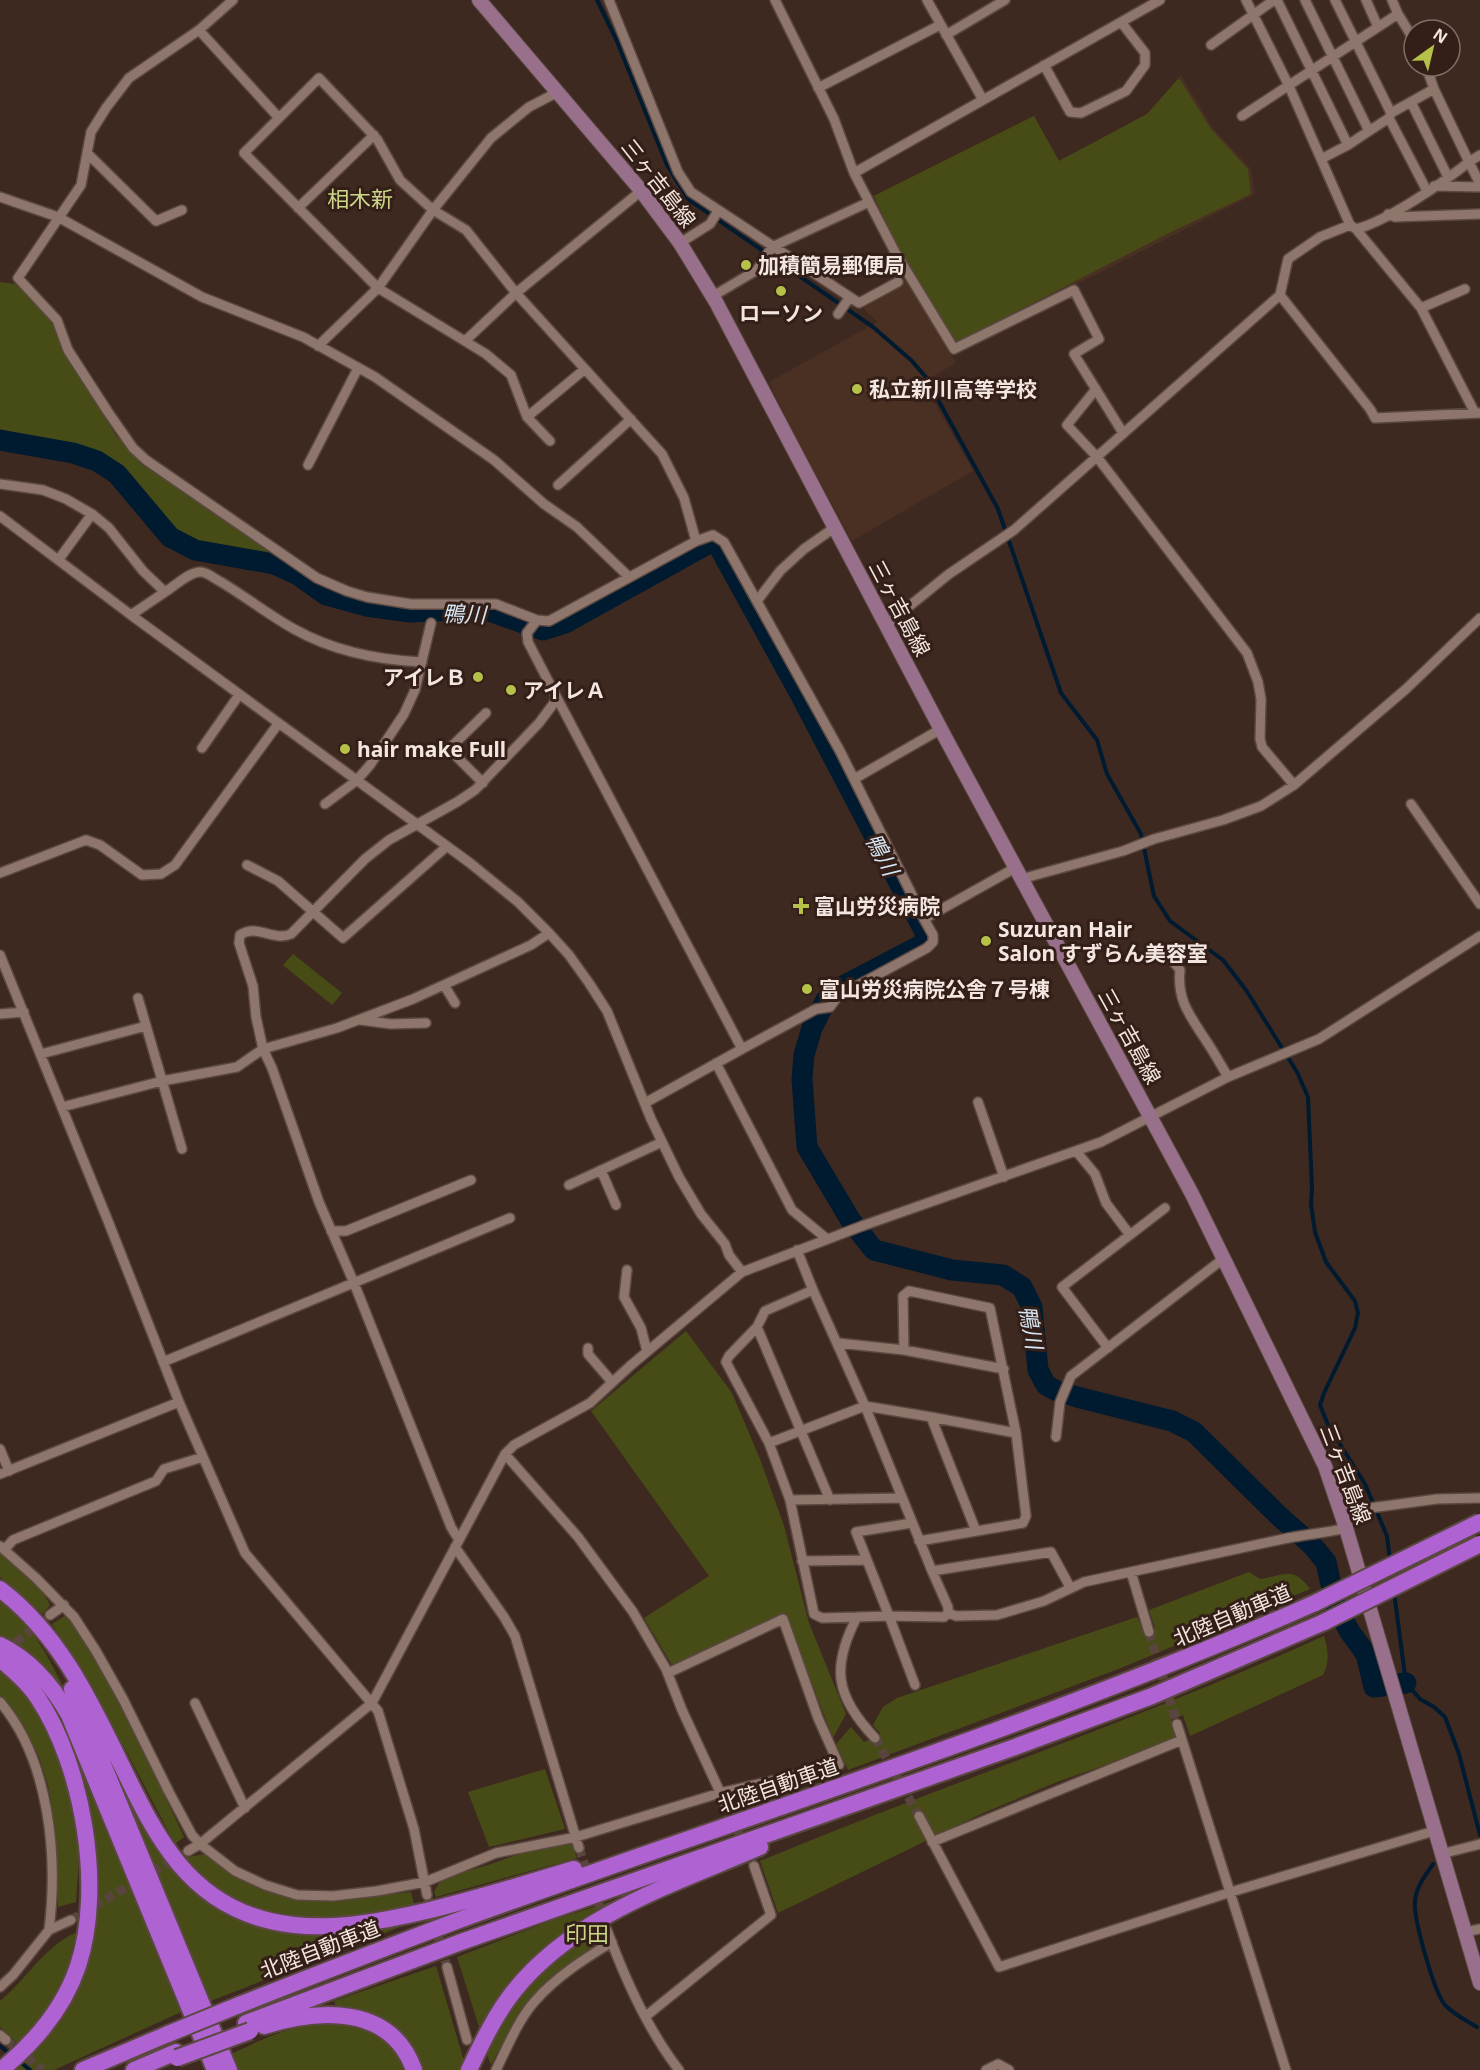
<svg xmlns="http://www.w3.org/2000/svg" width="1480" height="2070" viewBox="0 0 1480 2070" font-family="'Noto Sans','Noto Sans JP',sans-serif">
	<rect width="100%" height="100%" fill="#3e2921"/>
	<path fill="#4a2f23" d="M1181 75 1213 128 1251 169 1255 194 948 349 956 363 923 382 973 471 852 541 787 420 769 382 877 322 861 306 914 274 871 197 1034 116 1059 161 1147 114Z"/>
	<path fill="#474c17" d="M1179 78 1211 129 1248 169 1251 194 1167 234 955 343 898 247 874 196 1034 116 1059 161 1147 114Z
		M0 282 15 284 34 300 47 315 57 332 66 353 115 434 141 464 213 511 274 556 193 544 175 534 130 479 111 462 81 447 11 438 0 429Z
		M293 954 342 993 332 1005 283 965Z
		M686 1331 732 1393 760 1459 784 1526 809 1623 846 1714 833 1738 785 1614 672 1665 644 1618 709 1576 591 1411Z
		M0 1553C19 1567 40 1583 50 1605L43 1614 0 1577Z
		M1249 1572 1260 1579C1285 1576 1292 1565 1310 1589L1121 1668 848 1770 836 1744 851 1727 864 1742 881 1734 873 1725 883 1707 897 1698 1137 1617 1144 1630 1155 1628 1149 1610Z
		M0 1599C32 1624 50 1659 67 1695L0 1639Z
		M66 1615 95 1658 134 1730 184 1837 175 1844 91 1684 52 1624Z
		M1324 1636C1328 1649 1330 1662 1323 1675L1190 1736 1183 1715 1171 1719 1176 1740 1057 1782 981 1814 778 1913 760 1861C947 1783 1140 1720 1324 1636Z
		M0 1669C11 1679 25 1689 33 1702 58 1739 74 1797 78 1841 80 1861 77 1882 76 1902L58 1907 55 1826 48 1785 39 1757 24 1726 0 1695Z
		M27 1673 47 1693 61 1716 166 1969 181 2012 54 2070H10L79 1985 93 1947 98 1873 91 1825Z
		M112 1760C133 1799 152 1843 180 1878 189 1891 202 1899 215 1907 275 1944 339 1934 405 1925L208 2002Z
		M545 1769 565 1829 489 1847 468 1792Z
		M571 1842 577 1858 436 1897 434 1892 442 1878 488 1865 519 1854Z
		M204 1854C230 1874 258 1890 291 1897 327 1905 374 1895 411 1892L414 1904C365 1916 314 1927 264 1913 235 1905 205 1878 184 1858Z
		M616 1900 559 1937 513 1980 479 2027 457 1957 553 1920Z
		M601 1930 605 1938C598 1947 587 1950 578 1957 571 1962 563 1969 557 1975 528 2002 509 2031 491 2065L486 2052C517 1998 543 1958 601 1930Z
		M77 1932 66 1973 44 2014 18 2044 0 2027V2001C21 1984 35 1961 57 1944 63 1939 70 1935 77 1932Z
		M436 1966 464 2061 460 2070H422C406 2027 380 2011 336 2006L334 2001Z
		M322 2023C351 2025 373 2028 394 2051 400 2057 404 2062 406 2070H238L231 2054C261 2040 289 2026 322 2023Z"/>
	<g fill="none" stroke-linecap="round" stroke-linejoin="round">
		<path stroke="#001a30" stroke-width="4" d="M597 0 616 39 667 165 688 199 873 327 911 360 925 376 998 509 1061 693 1097 740 1107 774 1141 834 1154 896 1170 921 1223 960 1246 990 1297 1072 1308 1097 1312 1189 1311 1204 1315 1232 1326 1262 1355 1301 1358 1313 1355 1328 1324 1393 1320 1405 1328 1425 1365 1484 1387 1536 1390 1561
			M1394 1592 1406 1683 1420 1699 1434 1707 1445 1717 1459 1754 1480 1835
			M1433 1864C1425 1876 1416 1887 1415 1901 1413 1918 1435 1996 1446 2006 1455 2015 1467 2021 1477 2027
			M0 2046 11 2055
			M19 2061 30 2070"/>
		<path stroke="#001a30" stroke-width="21" d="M0 440 73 453 97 461 117 474 170 537 195 550 274 564 298 575 326 595 366 606 410 612 484 609 543 630 565 623 711 542 719 547 799 692 925 932V943L843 986 826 1000 812 1028 804 1055 802 1079 807 1147 851 1221 874 1250 952 1270 1003 1275 1022 1287 1032 1307 1038 1370 1046 1385 1057 1391 1077 1397 1172 1421 1194 1432 1279 1516 1312 1545 1326 1562 1336 1607 1350 1632 1366 1654 1374 1687 1406 1683"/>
		<path stroke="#59453e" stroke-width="9" stroke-dasharray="9 4.5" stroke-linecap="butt" d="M1149 1632 1177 1724
			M5 1651 50 1615
			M875 1738 919 1816
			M726 1805 754 1866
			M579 1848 604 1919
			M427 1895 447 1967
			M71 1920 188 1851
			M6 2040 43 2070"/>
		<defs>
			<path id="minor" d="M233 0 199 30 129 78 106 108 91 132 81 185 18 278 57 320 68 350 108 412 133 448 146 460 317 578 347 591 367 597 411 604H496L537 620
				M609 0 678 172 691 192 859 303 898 282
				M775 0 834 119 854 173 983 100 927 0
				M1246 0 1289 86 1350 225 1356 229 1421 308 1475 413
				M1277 0 1348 145 1369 131
				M1305 0 1369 131 1389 118 1391 113 1335 0
				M1366 0 1378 27
				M1392 0 1398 14 1414 40
				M199 30 279 118
				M946 35 1005 0
				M1211 45 1274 0
				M1044 65 1070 112 1081 113 1126 91 1145 65V53L1121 22
				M818 88 940 25
				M983 100 1160 0
				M1411 102 1448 177
				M1391 113 1434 89 1426 66
				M1242 116 1398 14
				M1389 118 1427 191
				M87 153 156 221 182 210
				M1480 155 1469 162 1480 184
				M1321 159 1348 145
				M854 173 895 252 954 349 1074 290 1099 339 1074 354 1123 433
				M1434 186 1480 187
				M0 197 58 217 202 297 303 337 375 377 494 460 544 504 577 527 629 577
				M298 208 374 135
				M1388 214 1395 217 1480 214
				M1356 229C1386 222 1444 182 1469 162L1434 89
				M680 243 710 224 718 211
				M1280 295 1370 409 1375 418 1480 413
				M713 296 757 270 772 247 869 202
				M1421 308 1465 289
				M838 314 850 297
				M465 341 516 293 641 191
				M318 346 378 288 433 210 491 138 529 107 558 92
				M585 369 527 417 511 375 486 354 378 288 244 153 319 78 377 139 400 180 433 210 466 230 516 293 662 454 684 498 696 541
				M1096 389 1067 425 1097 457 1247 653 1258 682 1261 699 1260 739 1262 747 1294 785
				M527 417 550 441
				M308 465 358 368
				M0 484 43 490 66 499 92 514 59 559
				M558 485 631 419
				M0 516 131 615 165 592 143 571 109 528 92 514
				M165 592C175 586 190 571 201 572 207 572 215 579 221 582 246 597 269 615 294 629 333 651 379 660 422 662
				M757 601 780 571 804 549 834 528
				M131 615 470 863 518 902 549 933 569 955 589 983 607 1011 651 1119 679 1177 701 1214 725 1244 729 1255 742 1272
				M886 625 949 574 1014 530 1280 295 1288 259 1320 237 1350 225
				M556 696 742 1049 816 1009 830 1007 838 996 927 948 933 942V935L924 919 1015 868
				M202 748 239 695
				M854 779 941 729
				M483 783 449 749 486 713
				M325 804 356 781 370 765 404 714 415 690 431 623
				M1411 804 1480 904
				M247 865 278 881 343 938 446 847
				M0 873 86 840 100 845 142 875 161 874 175 865 278 724
				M1021 879 1123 851 1154 839 1223 820 1261 806 1294 785 1406 689 1480 618
				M0 955 108 1221 179 1402 245 1553 378 1711 414 1829 427 1895
				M1168 955 1180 970C1177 998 1188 1013 1203 1036 1212 1049 1220 1063 1228 1077
				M444 985 455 1003
				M138 998 182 1149
				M0 1014 24 1012
				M360 1020 391 1024 426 1023
				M41 1054 146 1026
				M716 1063 792 1210 827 1239
				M978 1102 1004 1177
				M645 1103 742 1049
				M62 1107 162 1081 237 1067 263 1049 337 1028 413 999 531 945 549 933
				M1076 1151 1095 1174 1106 1203 1130 1235
				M601 1170 616 1205
				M569 1185 662 1142
				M331 1231H346L471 1180
				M797 1250 813 1290 765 1311 757 1327 830 1500
				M627 1270 624 1297 641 1328 647 1351
				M813 1290 865 1406 932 1571 1051 1552 1070 1587
				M757 1327 729 1356 726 1362 769 1443 790 1500 814 1614 822 1618 857 1617
				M838 1343 904 1350 1004 1369
				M588 1348V1354L612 1382
				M1108 1348 1062 1287 1165 1208
				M904 1350 903 1296 909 1291 990 1308 1016 1433 1026 1516 1023 1523 919 1541
				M163 1362 510 1218
				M931 1417 1016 1433
				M1056 1437 1060 1402 1071 1376 1223 1259
				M769 1443 865 1406 931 1417 976 1531
				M0 1449 9 1471
				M505 1454 578 1537 633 1612 666 1669 682 1710 726 1805
				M0 1474 179 1402
				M790 1500 902 1498
				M1340 1512 1437 1499 1480 1498
				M459 1540 451 1527 354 1283 319 1202 272 1068 263 1049 256 1017 253 986 239 943 240 935C257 923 273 942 291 934L365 859 389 840 457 802 475 790 539 723 554 703 556 696 528 642 527 633 537 620 549 621 696 541 713 535 724 542 840 751 924 919
				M0 1546 36 1578 74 1617 96 1651 123 1699 169 1792 192 1835 200 1844 235 1871 265 1885 297 1895 333 1896 377 1891 425 1882 496 1853 576 1837 720 1793 839 1765 818 1718 783 1619 668 1673
				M455 1547 504 1617 515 1636 579 1848
				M5 1549 13 1540 156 1481 164 1469 203 1457
				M867 1560 856 1532 912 1523
				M802 1561 867 1560 889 1616 944 1617 948 1613 956 1616 997 1615 1044 1601 1084 1582 1288 1538C1307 1534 1327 1533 1346 1528
				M932 1571 948 1607V1613
				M1131 1572 1149 1632
				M50 1615 64 1605
				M0 1702C50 1761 58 1857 49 1930
				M195 1703 245 1808
				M1177 1724 1286 2070
				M875 1738C835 1696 831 1667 857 1617L889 1616 915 1685
				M919 1816 999 1967 1231 1892 1434 1831
				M932 1842 1182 1740
				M188 1851 200 1844 372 1703 505 1454 514 1445 590 1403 630 1366 742 1272 862 1226 1101 1142 1228 1077 1319 1039 1480 936
				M1441 1854 1480 1844
				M607 1930C625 1979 647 2029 679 2070
				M1465 1932 1480 1929
				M447 1967 467 2040
				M0 1987 13 1975 49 1930 71 1920
				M646 2016 771 1915 754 1866
				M0 2035 6 2040
				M496 2070C507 2048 518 2020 535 2001 556 1977 584 1959 612 1942
				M986 2070 998 2064 1009 2070"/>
			<path id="secondary" d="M479 0 639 188 680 243 716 302 946 739 1192 1194 1325 1466 1346 1528 1480 1983"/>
			<path id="motorway" d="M0 1589C58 1633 89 1698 120 1762 137 1797 154 1834 179 1864 245 1943 337 1932 426 1911 476 1899 525 1884 574 1869
				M0 1645C31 1660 52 1685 69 1715L215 2070
				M0 1659C14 1671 28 1683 38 1698 83 1766 104 1888 78 1966 64 2008 35 2042 1 2070
				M72 1689 229 2070
				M239 2005C310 1977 382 1949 454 1922 742 1817 1035 1727 1315 1603
				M246 2023 461 1942 1015 1747 1152 1696 1324 1622
				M264 2026C318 2009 391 2004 414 2070
				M83 2070 168 2034
				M134 2070 176 2052
				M469 2070C482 2043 495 2015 514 1991 575 1915 674 1884 760 1847"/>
		</defs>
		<use href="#minor" stroke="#5a4841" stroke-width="12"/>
		<use href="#secondary" stroke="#5a4841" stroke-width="16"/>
		<use href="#motorway" stroke="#5a4841" stroke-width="20"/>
		<use href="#minor" stroke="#8f766c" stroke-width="9"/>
		<use href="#secondary" stroke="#99708b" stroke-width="14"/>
		<use href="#motorway" stroke="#af63d3" stroke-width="16"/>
		<defs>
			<path id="motorway-bridge" d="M1315 1603 1480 1522
				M1324 1622 1480 1544
				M168 2034 239 2005
				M177 2058 250 2031"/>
		</defs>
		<use href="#motorway-bridge" stroke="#5a4841" stroke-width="20" stroke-linecap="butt"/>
		<use href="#motorway-bridge" stroke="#af63d3" stroke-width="16"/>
	</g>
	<g fill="#b6c149" stroke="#331f17" stroke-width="2">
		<circle cx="746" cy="265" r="6"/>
		<circle cx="781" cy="291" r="6"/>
		<circle cx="857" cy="389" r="6"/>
		<circle cx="478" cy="677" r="6"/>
		<circle cx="511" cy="690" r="6"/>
		<circle cx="345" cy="749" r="6"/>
		<path d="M798 897h6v6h6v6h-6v6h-6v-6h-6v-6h6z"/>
		<circle cx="986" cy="941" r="6"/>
		<circle cx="807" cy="989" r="6"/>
	</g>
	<g text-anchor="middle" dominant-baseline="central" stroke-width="6" stroke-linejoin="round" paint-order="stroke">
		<g font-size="21" fill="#f3e5df" stroke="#331f17">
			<text transform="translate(659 183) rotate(52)">三ヶ吉島線</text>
			<text transform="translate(900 608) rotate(62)">三ヶ吉島線</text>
			<text transform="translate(1130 1036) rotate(61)">三ヶ吉島線</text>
			<text transform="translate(1346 1474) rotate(69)">三ヶ吉島線</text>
			<text transform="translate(1232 1615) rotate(-23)">北陸自動車道</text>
			<text transform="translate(778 1785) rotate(-19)">北陸自動車道</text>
			<text transform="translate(320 1949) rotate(-21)">北陸自動車道</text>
		</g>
		<g font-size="21" font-weight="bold" fill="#f3e5df" stroke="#331f17" text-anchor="start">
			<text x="758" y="265">加積簡易郵便局</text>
			<text x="781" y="313" text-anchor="middle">ローソン</text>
			<text x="869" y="389">私立新川高等学校</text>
			<text x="466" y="677" text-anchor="end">アイレＢ</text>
			<text x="523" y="690">アイレＡ</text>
			<text x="357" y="749">hair make Full</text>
			<text x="814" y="906">富山労災病院</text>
			<text x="998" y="929">Suzuran Hair<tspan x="998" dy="24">Salon すずらん美容室</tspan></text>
			<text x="819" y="989">富山労災病院公舎７号棟</text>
		</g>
		<g font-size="22" fill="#cdd78a" stroke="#331f17">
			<text x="360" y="198">相木新</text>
			<text x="587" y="1933">印田</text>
		</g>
		<g font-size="22" font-style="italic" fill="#d6e5f3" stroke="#331f17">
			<text transform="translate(464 613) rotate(2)">鴨川</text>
			<text transform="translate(883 854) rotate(62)">鴨川</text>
			<text transform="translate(1032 1327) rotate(80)">鴨川</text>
		</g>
	</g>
	<g transform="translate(1432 48) rotate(34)"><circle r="28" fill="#331f17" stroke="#806e67" stroke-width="1.5"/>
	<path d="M0-4.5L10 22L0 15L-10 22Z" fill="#b6c149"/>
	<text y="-9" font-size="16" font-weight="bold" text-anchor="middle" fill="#f3e5df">N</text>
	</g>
</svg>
